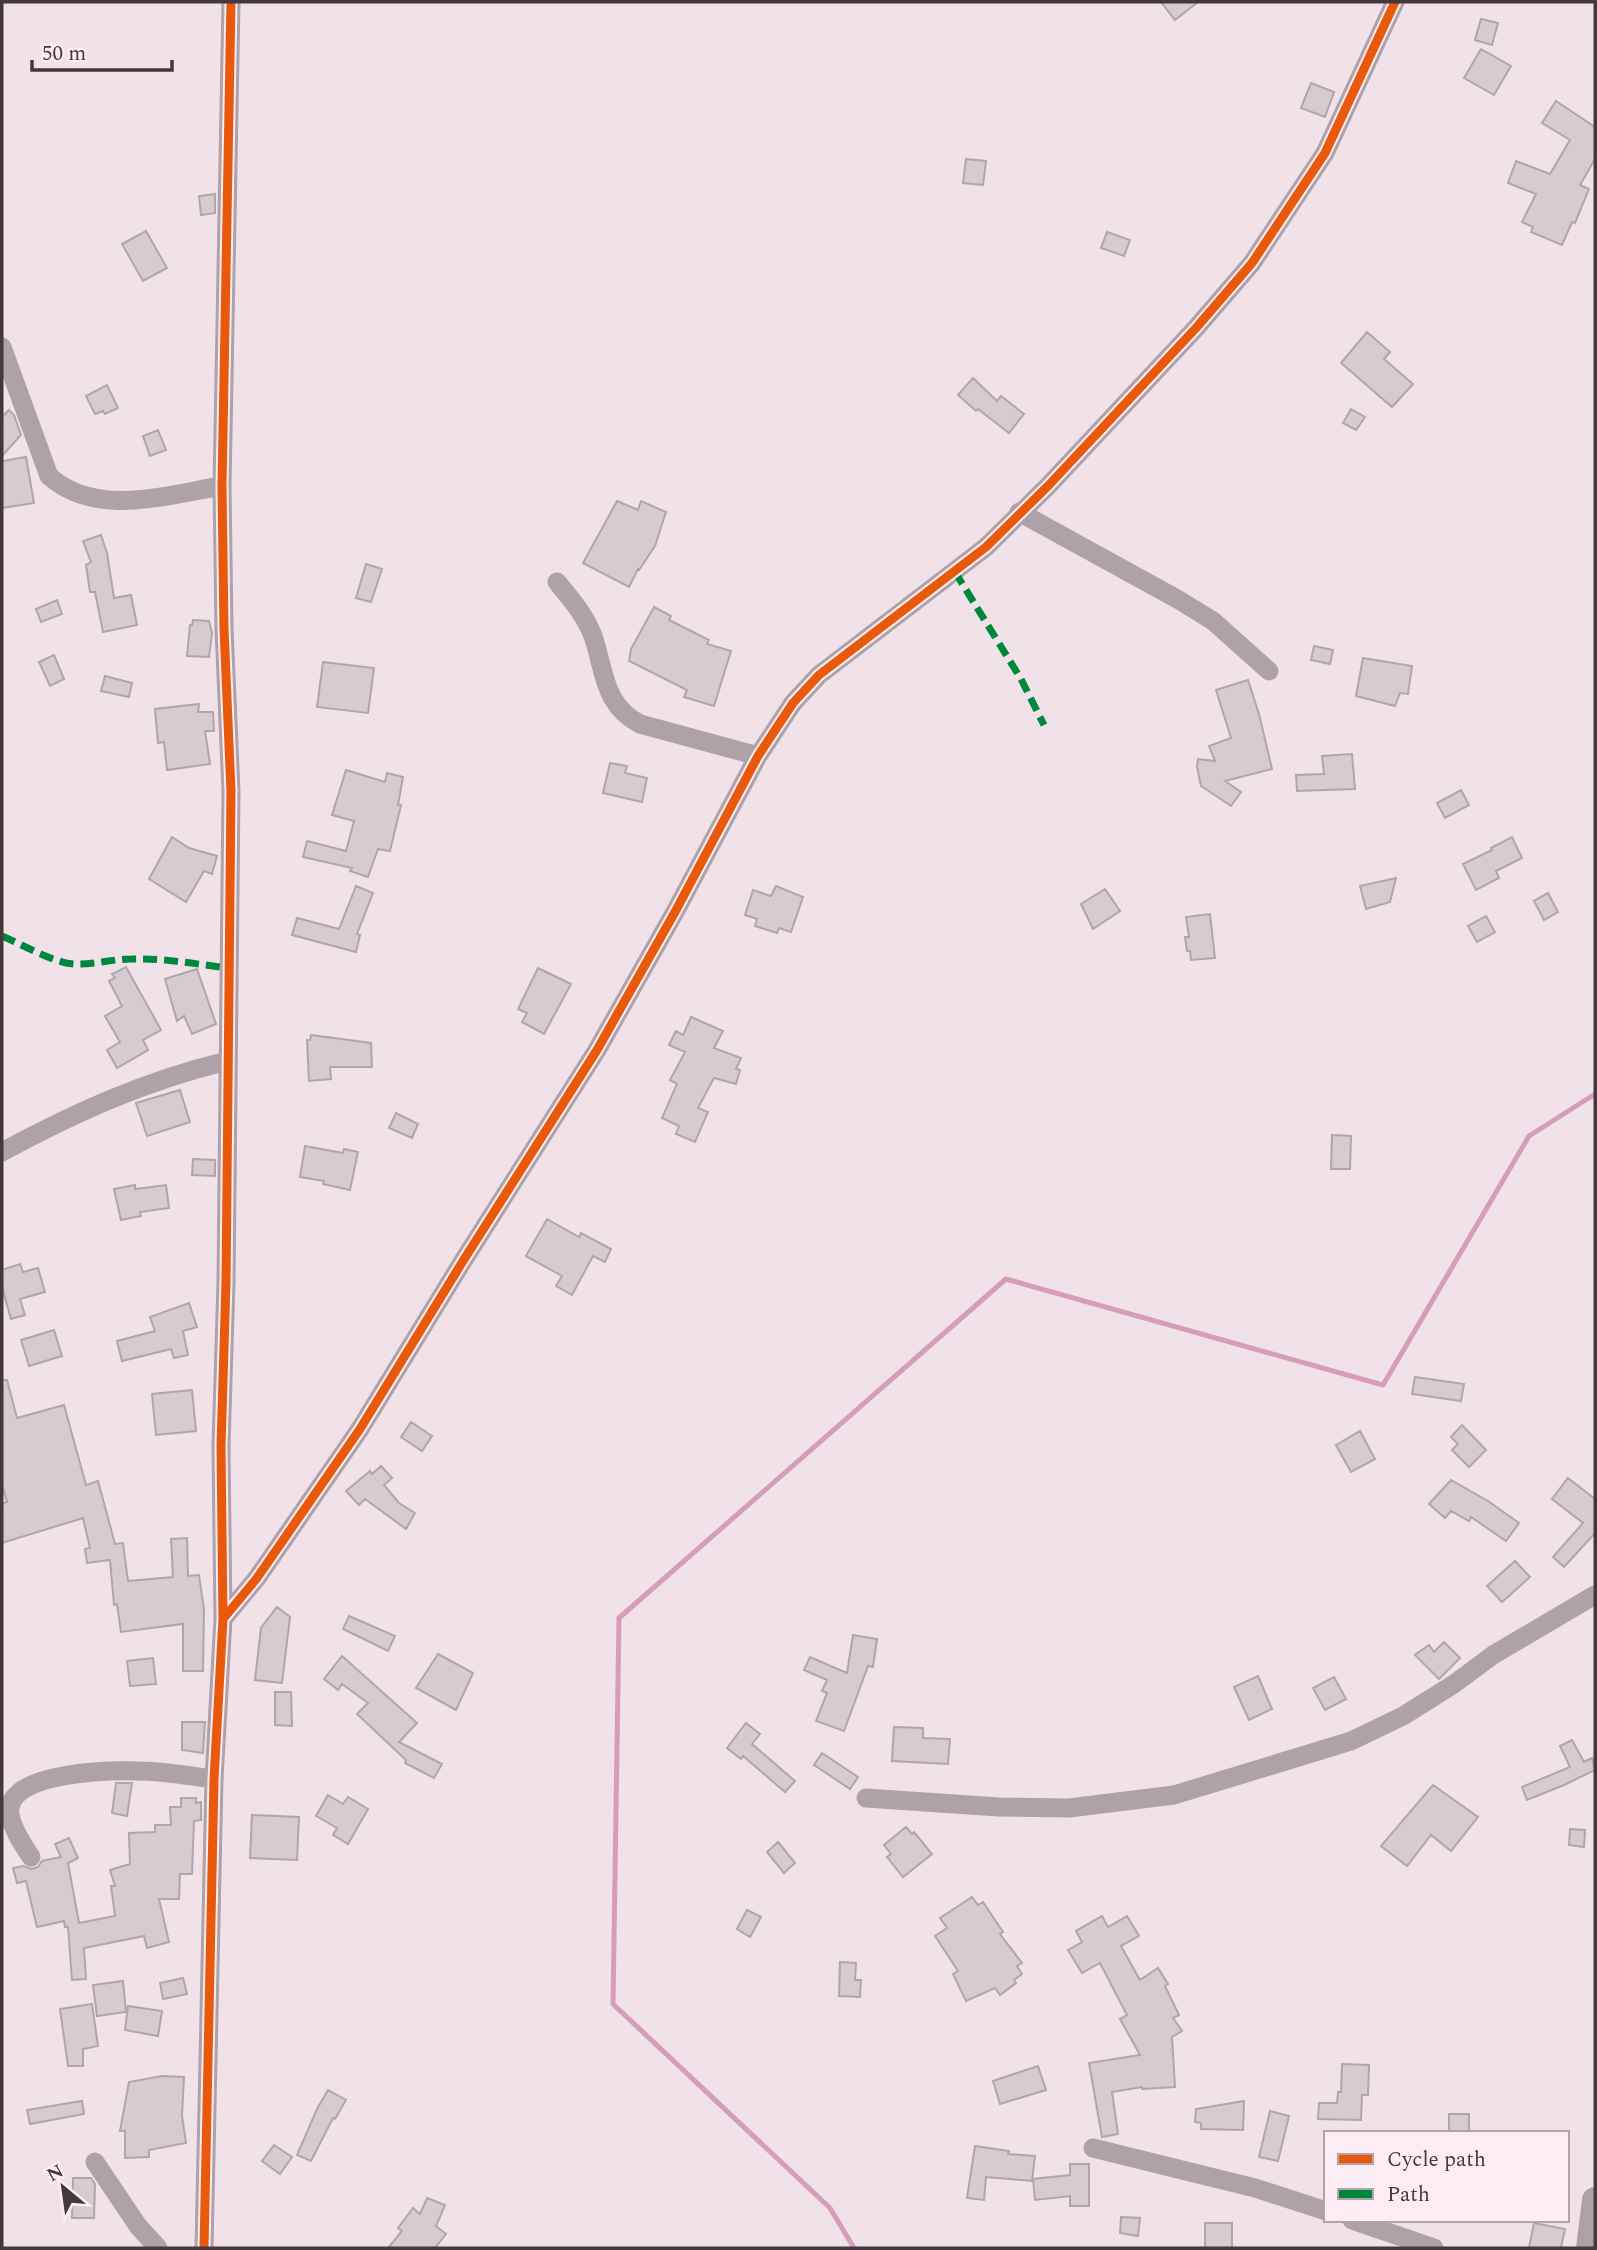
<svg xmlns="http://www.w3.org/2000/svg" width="1597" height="2250" viewBox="0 0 1597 2250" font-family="Spectral,serif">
	<rect width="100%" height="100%" fill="#f0e2e8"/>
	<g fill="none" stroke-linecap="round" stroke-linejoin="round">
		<path stroke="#d69db8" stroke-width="5" d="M854 2248 830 2208 613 2004 619 1618 1006 1279 1383 1385 1529 1136 1595 1094"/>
	</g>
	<path fill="#d6cbd0" stroke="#b0a6aa" stroke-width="2" d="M1161 2H1198L1175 20Z
		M1481 19 1498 23 1492 45 1475 40Z
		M1481 49 1511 66 1494 95 1464 78Z
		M1311 83 1334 92 1325 117 1301 108Z
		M1556 101 1595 127V159L1580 185 1589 189 1575 223 1572 222 1562 245 1531 232 1533 227 1522 222 1536 194 1508 183 1516 161 1550 174 1570 140 1542 123Z
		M966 159 986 161 983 185 963 183Z
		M215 194V213L201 215 199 196Z
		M146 231 167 268 143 281 122 244Z
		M1107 232 1130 240 1124 256 1101 248Z
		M1367 332 1390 352 1384 359 1413 384 1392 407 1341 363Z
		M973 378 997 401 1001 396 1024 414 1009 433 978 409 976 411 958 395Z
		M107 385 118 408 105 414 103 411 95 414 86 396Z
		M1351 409 1365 417 1356 430 1343 423Z
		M9 410 14 415 21 435 2 456V417Z
		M158 430 166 450 150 456 143 436Z
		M26 457 34 503 2 508V461Z
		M617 501 638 510 641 501 666 512 655 546 639 570 638 569 629 587 583 563Z
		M101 535 107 553 114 598 131 595 137 625 103 632 95 592H90L86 565 91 562 83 541Z
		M366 564 382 569 371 602 356 598Z
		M57 600 62 614 41 622 36 609Z
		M654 607 671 616 669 620 709 640 707 644 731 651 714 706 684 697 687 690 629 661 631 649Z
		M193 620 209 621 212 633 209 657 187 656 190 625H192Z
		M1314 646 1333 650 1330 664 1311 660Z
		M54 655 64 679 50 686 39 662Z
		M1363 658 1412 666 1408 694 1400 693 1395 706 1356 696Z
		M323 662 374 668 368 713 317 707Z
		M105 676 132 683 129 697 101 691Z
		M1248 680 1259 714 1272 769 1225 781 1241 792 1231 806 1201 786 1197 767 1198 759 1215 761 1209 746 1231 738 1216 690Z
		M199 704 198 712H213L214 731H205L210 764 167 770 164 742 158 743 155 709Z
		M1352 754 1355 789 1297 791 1296 775 1324 774 1322 756Z
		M610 763 627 766 625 773 647 778 642 802 603 793Z
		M346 770 385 782 387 773 403 777 398 805H401L390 851 378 849 368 877 350 871 352 868 303 857 307 841 346 851 354 821 332 815Z
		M1461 790 1469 805 1445 818 1437 803Z
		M172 837 189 848 217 856 212 874 204 871 186 902 149 879Z
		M1512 837 1522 858 1496 871 1499 878 1476 890 1463 864 1492 850 1491 848Z
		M1396 878 1390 902 1366 909 1360 886Z
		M356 886 373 893 357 934 360 935 356 952 292 935 297 918 339 929Z
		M776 886 803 897 791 932 779 928 777 933 755 926 757 919 745 915 753 890 771 896Z
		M1105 889 1120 911 1093 929 1081 904Z
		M1548 893 1558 912 1544 920 1534 901Z
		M1210 914 1215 958 1191 960 1190 951H1187L1185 937H1189L1186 917Z
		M1486 916 1495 932 1477 942 1468 926Z
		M126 967 161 1030 143 1040 148 1050 117 1068 107 1050 120 1042 105 1016 122 1006 109 981 115 978 112 974Z
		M538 968 571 984 544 1034 522 1022 527 1013 518 1009Z
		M197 969 216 1024 192 1034 184 1016 177 1021 165 979Z
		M691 1017 723 1031 714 1048 741 1058 736 1069 740 1070 736 1084 714 1078 698 1108 708 1112 695 1142 676 1134 679 1126 662 1118 677 1084 670 1080 685 1052 669 1045 676 1031 683 1035Z
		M311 1035 371 1043 372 1067H330L331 1079 309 1081 307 1040H310Z
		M180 1090 190 1122 147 1136 136 1103Z
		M396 1113 418 1124 412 1138 389 1128Z
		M1332 1135 1351 1136 1350 1169H1331Z
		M305 1146 343 1153 344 1149 358 1152 350 1190 323 1184 324 1181 300 1177Z
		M193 1159 215 1160V1176L192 1175Z
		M135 1185V1189L166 1185 169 1208 140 1212 141 1216 121 1220 114 1189Z
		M547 1219 579 1237 581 1233 611 1249 605 1262 593 1256 572 1295 556 1286 562 1276 526 1256Z
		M20 1264 23 1272 38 1268 45 1292 20 1299 25 1315 11 1319 2 1287V1270Z
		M189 1303 197 1327 183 1331 188 1355 174 1358 171 1349 122 1361 117 1341 155 1331 150 1317Z
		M54 1330 62 1356 29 1366 21 1340Z
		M1415 1377 1464 1384 1461 1401 1412 1394Z
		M2 1380H7L17 1418 64 1405 86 1485 98 1481 115 1544 123 1543 128 1581 173 1577 171 1539 187 1538 188 1576 199 1575 204 1609 203 1671H183V1624L121 1632 117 1604 114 1605 110 1560 87 1563 85 1549 90 1548 83 1518 2 1543V1504L7 1502 2 1485Z
		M192 1390 196 1431 156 1435 152 1394Z
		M411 1422 432 1436 422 1451 401 1437Z
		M1462 1425 1486 1450 1469 1467 1452 1450 1458 1444 1451 1437Z
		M1360 1431 1375 1459 1351 1472 1336 1445Z
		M381 1466 392 1478 384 1485 399 1503 415 1513 406 1529 365 1499 359 1505 346 1491 370 1471 372 1474Z
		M1568 1478 1595 1499V1533L1564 1567 1553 1557 1583 1523 1552 1499Z
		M1451 1480 1488 1501 1519 1523 1506 1541 1471 1517 1469 1521 1451 1511 1445 1518 1429 1504Z
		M1515 1561 1530 1577 1502 1602 1487 1586Z
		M277 1607 290 1617 282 1683 255 1680 261 1628Z
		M349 1616 395 1636 388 1651 343 1629Z
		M853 1635 877 1639 873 1667 868 1666 844 1731 816 1721 827 1693 822 1691 827 1680 804 1670 810 1657 847 1673Z
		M1444 1642 1460 1658 1439 1679 1415 1655 1429 1645 1434 1652Z
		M438 1654 473 1673 456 1710 416 1688Z
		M342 1656 417 1723 399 1742 442 1764 434 1778 405 1763 406 1760 357 1714 368 1703 342 1684 338 1690 324 1679Z
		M153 1658 156 1684 130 1686 127 1661Z
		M1258 1676 1272 1709 1249 1720 1234 1687Z
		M1334 1677 1346 1699 1325 1710 1313 1688Z
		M275 1692H291L292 1726 275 1725Z
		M182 1722H205L203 1753 182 1750Z
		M746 1723 760 1734 752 1744 795 1781 785 1792 743 1756 741 1759 727 1748Z
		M894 1727 923 1728V1738L950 1739 948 1764 892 1761Z
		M1572 1740 1584 1762 1592 1758 1595 1770 1564 1785 1527 1800 1522 1787 1570 1767 1560 1746Z
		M822 1753 858 1777 850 1789 814 1765Z
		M116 1783H132L127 1816 112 1813Z
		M1433 1785 1478 1817 1451 1851 1431 1835 1407 1866 1381 1846Z
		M328 1795 343 1804 348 1797 368 1809 348 1844 333 1835 337 1828 316 1816Z
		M181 1798H196V1803L201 1802V1820L194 1821 192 1874H180L179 1899H159L169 1942 147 1948 144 1936 84 1948 86 1979 72 1980 68 1927H65L64 1921 37 1927 26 1881 17 1883 13 1868 23 1866 32 1869 38 1867 42 1861 61 1857 55 1844 69 1838 78 1858 68 1863 79 1923 115 1916 111 1886H115L110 1870 130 1864 129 1833 155 1832V1825H171L170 1807H181Z
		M252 1815 299 1817 297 1860 250 1858Z
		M906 1827 912 1834 914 1832 932 1854 903 1877 887 1857 891 1854 884 1845Z
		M1570 1829 1585 1830 1584 1847 1569 1845Z
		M778 1842 795 1863 784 1873 767 1852Z
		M972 1897 978 1905 983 1902 1003 1932 1000 1934 1022 1963 1017 1966 1022 1974 1014 1980 1016 1983 1000 1995 995 1988 966 2001 953 1974 958 1971 935 1936 947 1928 940 1918Z
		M747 1910 761 1917 750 1937 737 1929Z
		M1102 1916 1108 1927 1127 1916 1139 1936 1121 1946 1140 1980 1158 1968 1168 1984 1165 1986 1179 2015 1173 2018 1182 2031 1172 2037 1175 2087 1142 2089V2087L1112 2092 1118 2134 1102 2137 1089 2063 1140 2055 1120 2019 1127 2015 1100 1963 1082 1973 1068 1950 1082 1942 1076 1931Z
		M840 1962 856 1963 855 1980H861L860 1997 839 1996Z
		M183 1978 187 1994 163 1999 160 1983Z
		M123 1981 126 2012 97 2016 93 1985Z
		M92 2004 98 2046 83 2049V2066H68L60 2009Z
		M128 2006 162 2011 158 2036 125 2030Z
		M1342 2064 1369 2065 1368 2095H1362L1361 2120 1318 2119 1319 2103H1337L1338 2092H1341Z
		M1038 2066 1046 2090 1000 2104 993 2081Z
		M162 2076 184 2077 182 2116 186 2143 149 2150V2157L125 2158V2131H120L129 2082Z
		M328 2090 346 2100 335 2119 333 2118 311 2161 297 2155 317 2109Z
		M82 2101 84 2114 30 2124 27 2110Z
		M1244 2101 1243 2130 1201 2129V2123L1195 2122 1196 2109Z
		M1270 2111 1289 2116 1278 2161 1259 2157Z
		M1449 2114H1469V2133H1449Z
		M274 2145 292 2157 280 2174 262 2161Z
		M975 2146 1009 2151 1008 2154 1035 2156 1032 2181 986 2177 984 2200 967 2198Z
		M1070 2164H1089V2206H1070V2196L1035 2200 1033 2179 1070 2175Z
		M73 2178H91L95 2184 94 2218H72Z
		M427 2198 445 2205 436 2226 446 2234 435 2248H388L402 2231 398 2228 413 2208 420 2214Z
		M1121 2217 1140 2218 1138 2236 1120 2233Z
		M1205 2223H1232V2248H1205Z
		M1534 2223 1565 2229 1561 2248H1529Z"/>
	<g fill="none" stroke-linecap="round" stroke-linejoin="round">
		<path stroke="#aea1a7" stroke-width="19" d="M2 347 49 476C96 518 166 495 222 486
			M1019 512 1179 600 1213 621 1269 671
			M557 582C571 599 585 615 593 636 605 671 603 705 640 724L758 756
			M2 1152C76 1112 145 1081 227 1061
			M223 1619 257 1578 360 1429 463 1261 597 1050 675 912 758 756 793 703 819 675 986 547 1048 486 1196 328 1252 263 1325 153 1395 2
			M866 1798 999 1807 1069 1808 1174 1795 1351 1741 1403 1716 1454 1684 1493 1655 1595 1595
			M31 1857C23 1845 8 1823 10 1808 14 1772 110 1770 138 1771 163 1771 189 1776 214 1779
			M1093 2148 1255 2188 1326 2211
			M95 2162 138 2226 158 2248
			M1352 2220 1434 2248
			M204 2248 214 1779 223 1619 221 1446 226 1282 231 791 224 629 222 486 231 2"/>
		<path stroke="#aea0a7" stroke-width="26" d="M1589 2248 1595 2200"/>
		<path stroke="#00873e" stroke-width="7" stroke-dasharray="14 7" stroke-linecap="butt" d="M955 572 1021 679 1044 725
			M2 936C23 945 43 957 66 963 88 967 109 959 131 959 163 958 196 964 228 968"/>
		<defs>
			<path id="cycleway" d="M223 1619 257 1578 360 1429 463 1261 597 1050 675 912 758 756 793 703 819 675 986 547 1048 486 1196 328 1252 263 1325 153 1395 2
				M204 2248 214 1779 223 1619 221 1446 226 1282 231 791 224 629 222 486 231 2"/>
		</defs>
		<use href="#cycleway" stroke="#fcecf3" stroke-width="13"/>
		<use href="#cycleway" stroke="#e8590c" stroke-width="9"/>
	</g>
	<rect width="1597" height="2250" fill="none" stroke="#43383d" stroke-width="7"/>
	<rect x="1324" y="2131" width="245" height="91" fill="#fcecf3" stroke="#b2a4aa" stroke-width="2"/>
	<rect x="1338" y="2154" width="35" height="10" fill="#e8590c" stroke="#b2a4aa" stroke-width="2"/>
	<text x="1387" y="2166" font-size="21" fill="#43383d">Cycle path</text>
	<rect x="1338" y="2189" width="35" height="10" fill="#00873e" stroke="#b2a4aa" stroke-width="2"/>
	<text x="1387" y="2201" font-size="21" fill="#43383d">Path</text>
	<g transform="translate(63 2187) rotate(331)" stroke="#fcecf3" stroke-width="5" paint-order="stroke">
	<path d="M0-5L12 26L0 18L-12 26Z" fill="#43383d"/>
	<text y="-10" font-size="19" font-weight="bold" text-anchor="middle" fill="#43383d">N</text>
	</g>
	<path d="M32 60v10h140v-10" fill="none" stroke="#43383d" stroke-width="3.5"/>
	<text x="42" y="60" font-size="21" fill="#43383d" stroke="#fcecf3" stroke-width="5" paint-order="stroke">50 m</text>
</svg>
